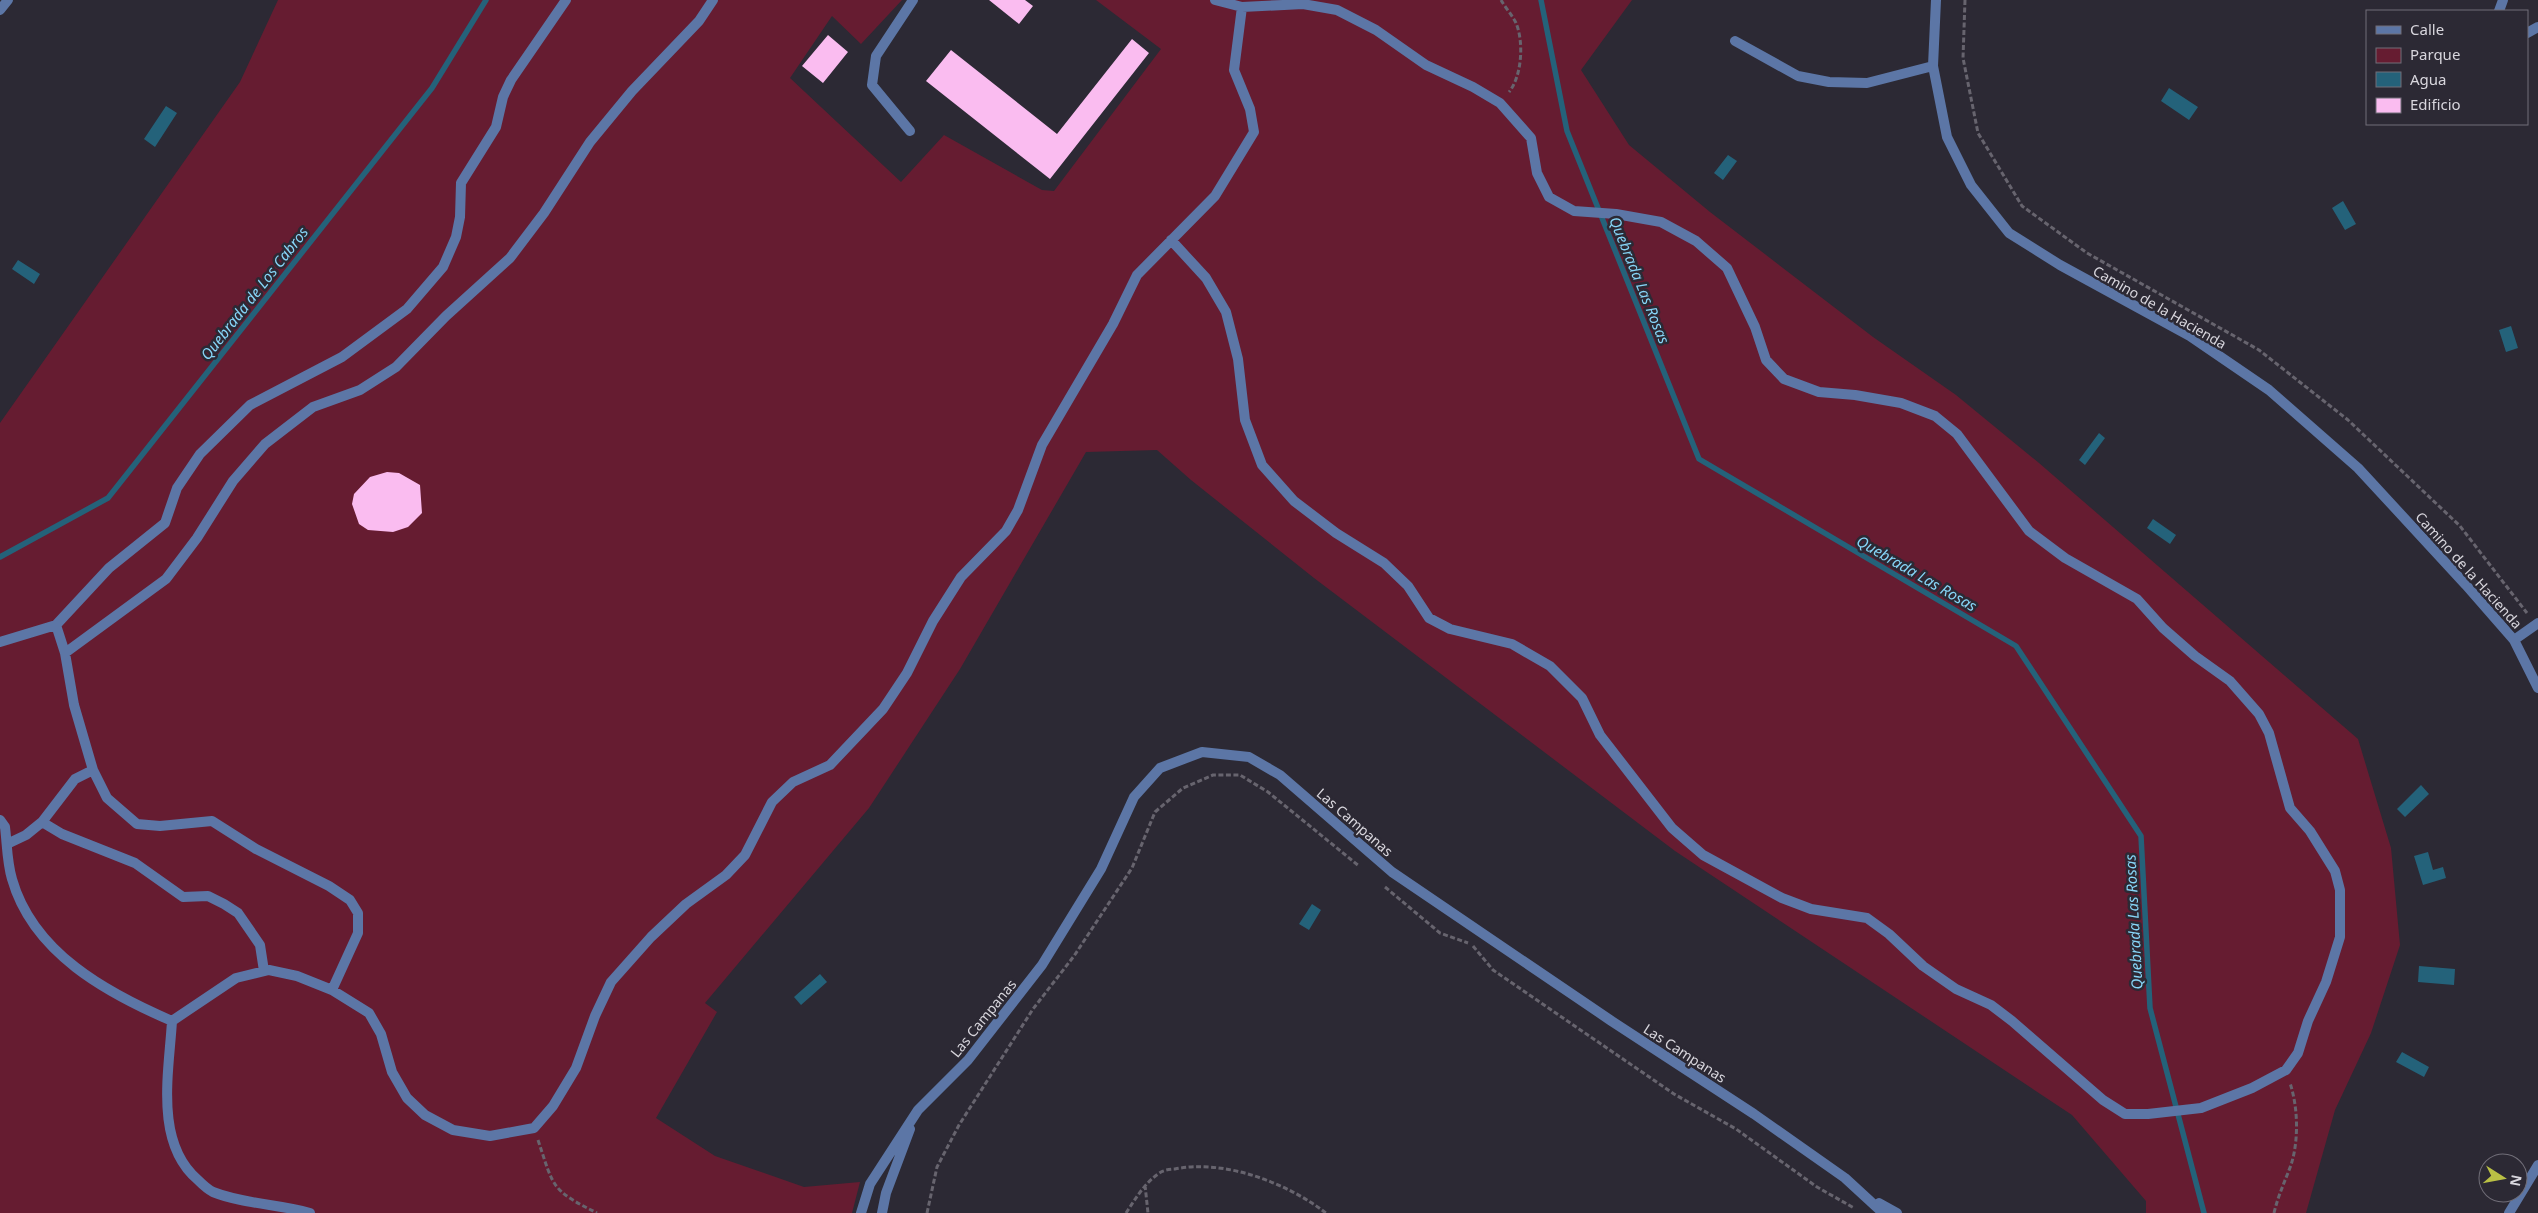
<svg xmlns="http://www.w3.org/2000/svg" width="2538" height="1213" viewBox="0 0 2538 1213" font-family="'Noto Sans',sans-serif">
	<rect width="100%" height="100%" fill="#2c2934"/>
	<path fill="#661c31" d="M278 0H902L861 44 832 16 790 78 901 182 944 135 1042 190 1054 191 1161 49 1096 0H1632L1581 70 1629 145 1710 212 1873 337 1956 395 2039 463 2358 739 2391 848 2400 945 2371 1033 2335 1110 2306 1213H2146V1201L2072 1115 1675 851 1314 578 1191 480 1157 450 1086 452 960 669 869 808 705 1003 717 1012 656 1118 715 1156 804 1187 860 1182 852 1213H0V423L240 82Z"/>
	<path fill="#24627a" d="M2169 88 2198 107 2189 120 2161 101Z
		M166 106 177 113 155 147 144 139Z
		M1728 155 1737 161 1723 180 1714 173Z
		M2343 201 2356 224 2345 230 2332 208Z
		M18 260 40 274 34 284 12 269Z
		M2511 326 2518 348 2506 352 2499 330Z
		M2099 433 2105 438 2085 465 2079 460Z
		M2153 519 2176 535 2170 544 2147 528Z
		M2421 785 2429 794 2405 817 2397 809Z
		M2428 852 2433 870 2443 867 2446 878 2423 885 2414 856Z
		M1312 904 1321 910 1309 930 1299 924Z
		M2419 966 2455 969 2454 985 2418 982Z
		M820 974 827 982 801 1005 794 997Z
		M2402 1052 2429 1067 2424 1077 2396 1062Z"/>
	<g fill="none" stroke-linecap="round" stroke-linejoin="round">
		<path stroke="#24627a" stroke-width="5.5" d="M1541 0 1567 131 1699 459 2016 646 2141 836 2150 1008 2204 1213
			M0 557 108 498 432 88 486 0"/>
	</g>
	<path fill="#fabcf0" d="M989 0H1025L1033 6 1019 24Z
		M828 35 848 52 823 83 802 66Z
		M1132 39 1149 53 1050 179 926 81 951 50 1057 134Z
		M387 472 399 473 420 485 422 513 408 527 393 532 368 530 359 524 352 504 354 494 370 477Z"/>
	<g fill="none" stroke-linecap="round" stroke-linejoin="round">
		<path stroke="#67646e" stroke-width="3" stroke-dasharray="5 2.5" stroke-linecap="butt" d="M1501 0C1505 7 1512 15 1516 23 1524 42 1522 76 1509 92
			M1965 0 1963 58 1978 133 2022 206 2087 253 2259 350 2348 420 2460 526 2527 613
			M1385 887 1440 933 1468 943
			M1473 946 1493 970 1674 1094 1736 1129 1817 1187 1854 1208
			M538 1140C554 1188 551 1190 597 1213
			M1145 1185 1148 1213
			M927 1213 937 1167 959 1125 1033 1009 1074 956 1132 868 1155 812 1183 788 1213 775H1240L1268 792 1359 866
			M1126 1213C1136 1198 1145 1182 1161 1172 1165 1170 1170 1169 1175 1169 1225 1159 1287 1183 1326 1213
			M2274 1213C2278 1196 2285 1181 2291 1165 2299 1140 2298 1107 2290 1083"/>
		<path stroke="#5c76a6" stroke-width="10" d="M910 131 872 85 876 56 913 0
			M1171 240 1206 278 1226 312 1238 359 1245 420 1262 465 1294 501 1336 533 1384 563 1408 586 1429 618 1450 629 1512 644 1550 666 1582 698 1600 735 1672 828 1703 855 1782 898 1811 909 1867 918 1889 934 1923 966 1956 989 1991 1005 2012 1021 2103 1100 2125 1114H2148L2201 1108 2252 1088 2286 1070 2298 1053 2308 1021 2326 982 2340 937V890L2335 871 2310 831 2290 808 2269 733 2259 714 2230 681 2195 656 2163 628 2137 599 2065 558 2029 531 1957 434 1935 416 1901 403 1855 395 1819 392 1784 379 1766 360 1755 327 1727 268 1696 241 1661 222 1616 214 1574 211 1549 197 1537 173 1531 138 1500 103 1473 87 1426 65 1376 30 1337 10 1303 4 1242 7 1215 0
			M56 625 65 653 74 705 93 770 107 798 137 824 160 826 212 821 256 849 329 886 350 900 358 913V933L332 990
			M0 642 56 625 109 568 165 523 177 488 200 454 250 405 342 357 407 309 443 267 456 237 460 217 461 183 496 127 503 97 511 80 566 0
			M65 653 166 579 197 538 233 481 265 444 313 407 360 390 396 367 446 316 510 258 544 213 590 142 632 91 699 21 713 0
			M0 820 5 827C7 843 7 863 12 879 33 953 107 993 172 1021
			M42 822 62 834 135 863 183 897 208 896 224 904 238 913 260 945 264 971
			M7 844 26 835 42 822 75 779 93 770
			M172 1021 236 978 269 970 297 976 332 990 369 1013 381 1034 392 1072 407 1098 425 1115 453 1130 490 1136 534 1128 553 1106 576 1068 595 1016 611 982 651 937 686 904 726 875 745 855 772 802 793 782 830 765 883 709 907 673 933 621 961 577 1006 531 1018 510 1042 445 1113 324 1137 275 1215 196 1254 132 1250 109 1234 70 1242 7
			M172 1021C169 1072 154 1143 198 1180 202 1184 207 1189 213 1192 243 1204 278 1204 310 1213"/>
		<path stroke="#5c76a6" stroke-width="10" d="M1936 0 1933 66 1947 137 1971 185 2009 233 2060 265 2190 336 2269 390 2358 468 2466 585 2514 640 2538 688
			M0 10 8 0
			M2499 11 2503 0
			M2527 33 2538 27
			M1735 41 1798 76 1829 82 1867 83 1933 66
			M2514 640 2538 623
			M1879 1203 1897 1213
			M861 1213 870 1184 918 1110 968 1060 1042 965 1101 869 1134 797 1160 768 1202 752 1249 757 1280 775 1392 872 1610 1020 1754 1114 1845 1178 1883 1213
			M882 1213 886 1193 910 1129
			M2509 1213 2538 1165"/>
	</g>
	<g text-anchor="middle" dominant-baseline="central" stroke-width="5" stroke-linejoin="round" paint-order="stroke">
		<g font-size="14" fill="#d8d6dd" stroke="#2c2934">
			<text transform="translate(2160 307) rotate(30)">Camino de la Hacienda</text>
			<text transform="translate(2469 570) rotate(48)">Camino de la Hacienda</text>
			<text transform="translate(1355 822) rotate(41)">Las Campanas</text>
			<text transform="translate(983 1018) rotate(-51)">Las Campanas</text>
			<text transform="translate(1685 1053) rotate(33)">Las Campanas</text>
		</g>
		<g font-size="15" font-style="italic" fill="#87d5f7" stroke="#2c2934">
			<text transform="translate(1640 280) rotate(68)">Quebrada Las Rosas</text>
			<text transform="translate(254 293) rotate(-52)">Quebrada de Los Cabros</text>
			<text transform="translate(1917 573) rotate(30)">Quebrada Las Rosas</text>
			<text transform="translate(2133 922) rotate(-93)">Quebrada Las Rosas</text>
		</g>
	</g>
	<rect x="2366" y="10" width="162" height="115" fill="#2c2934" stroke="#716e78"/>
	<rect x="2376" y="26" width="25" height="8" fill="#5c76a6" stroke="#716e78"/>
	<text x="2410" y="35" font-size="15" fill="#d8d6dd">Calle</text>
	<rect x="2376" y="48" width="25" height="15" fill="#661c31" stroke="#716e78"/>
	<text x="2410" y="60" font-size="15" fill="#d8d6dd">Parque</text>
	<rect x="2376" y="72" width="25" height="15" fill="#24627a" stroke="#716e78"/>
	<text x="2410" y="85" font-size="15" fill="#d8d6dd">Agua</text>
	<rect x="2376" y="98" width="25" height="15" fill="#fabcf0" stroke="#716e78"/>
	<text x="2410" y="110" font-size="15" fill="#d8d6dd">Edificio</text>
	<g transform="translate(2503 1178) rotate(101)"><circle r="24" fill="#2c2934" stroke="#716e78"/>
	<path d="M0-4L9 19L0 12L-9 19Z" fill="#bac045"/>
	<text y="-8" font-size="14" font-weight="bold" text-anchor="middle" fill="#d8d6dd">N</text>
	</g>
</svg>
